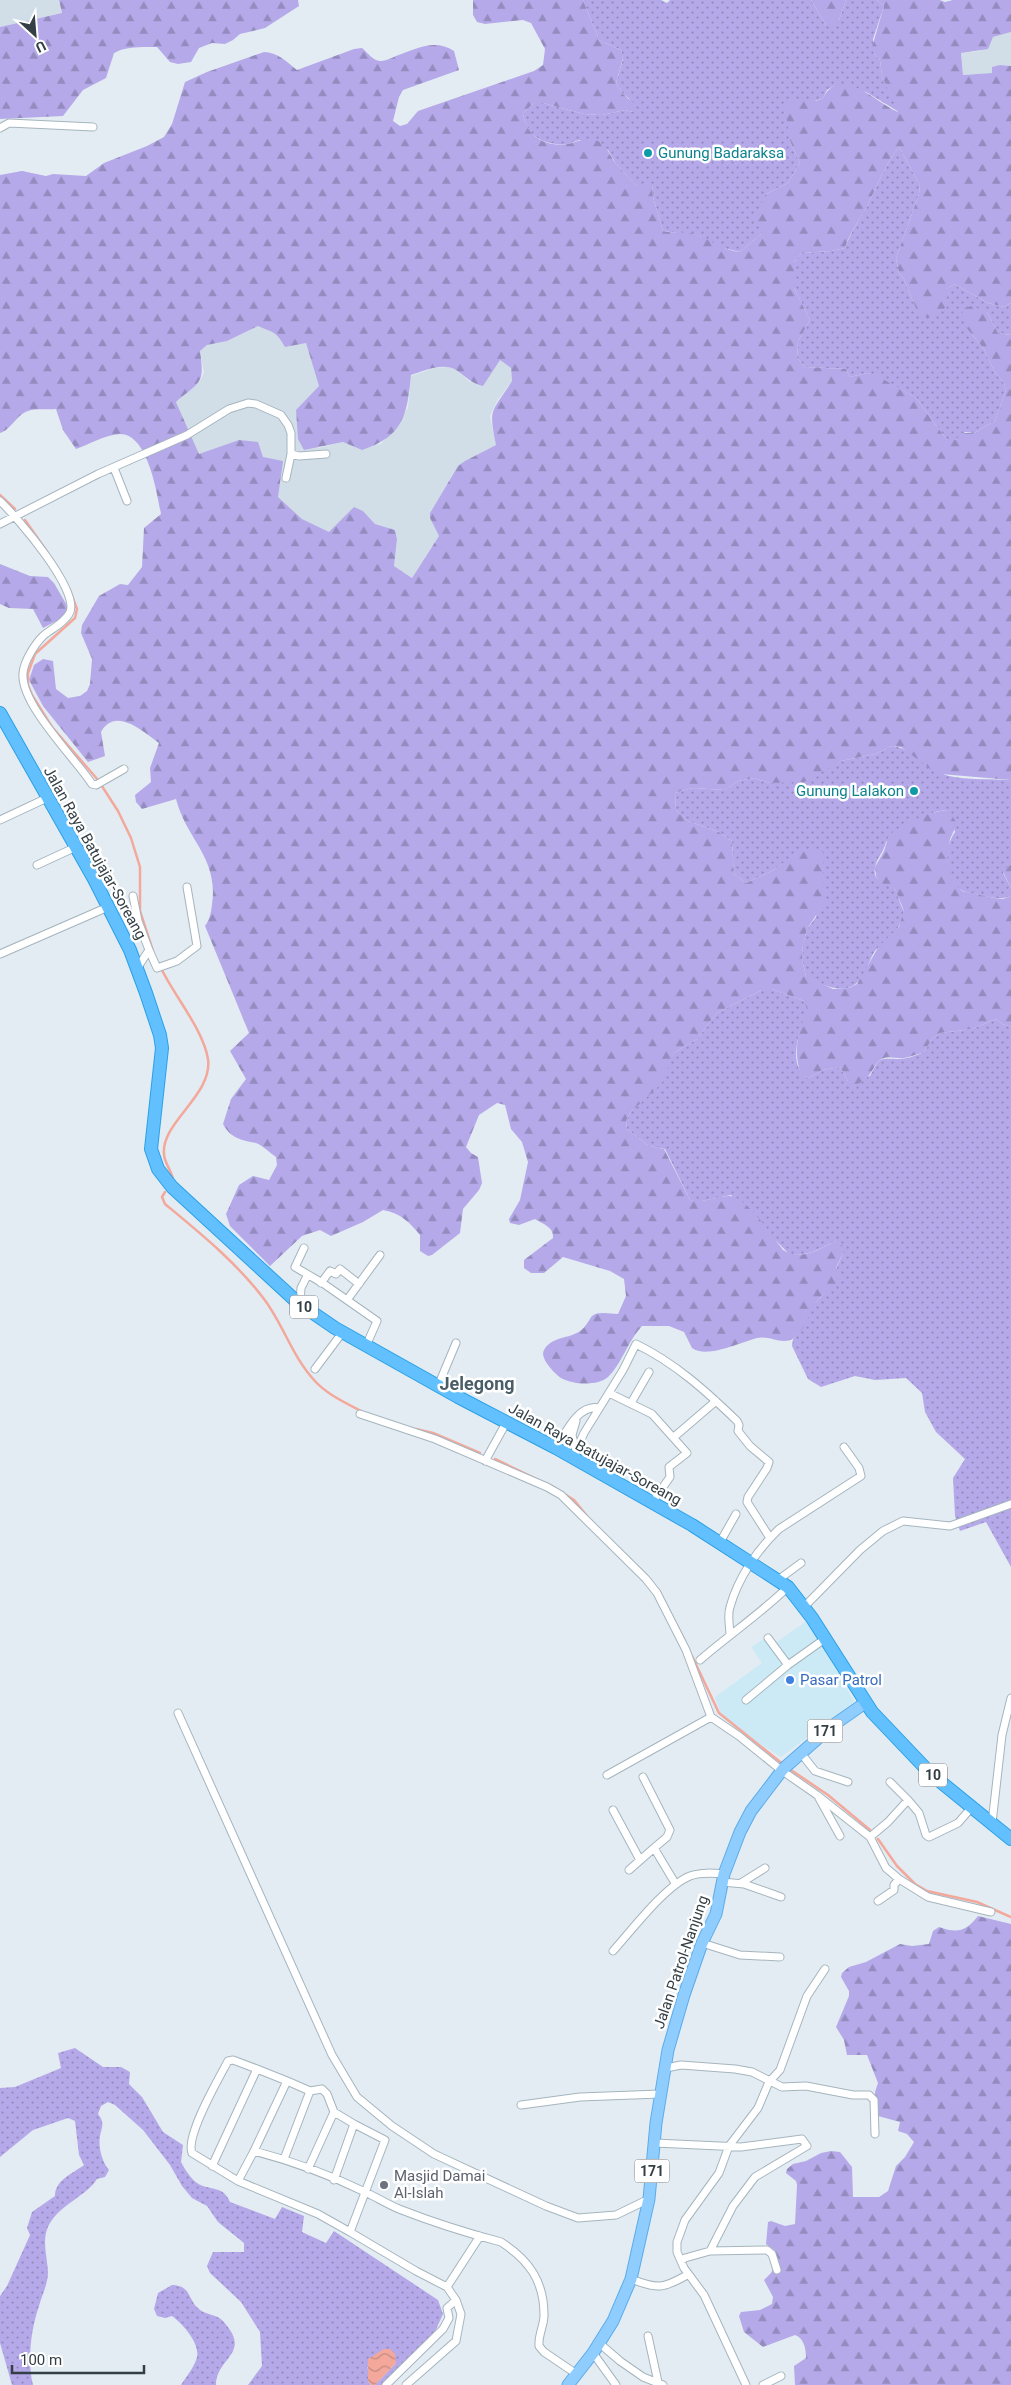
<svg xmlns="http://www.w3.org/2000/svg" width="1011" height="2385" viewBox="0 0 1011 2385" font-family="Roboto,sans-serif">
	<defs>
		<pattern id="grass-dots" width="8" height="8" patternUnits="userSpaceOnUse" patternTransform="scale(1.25)"><rect width="8" height="8" fill="#b5a9e9"/><path d="M2 2h.1M6 6h.1" fill="none" stroke="#948bbf" stroke-width="1.8" stroke-linecap="round"/></pattern>
		<pattern id="forest-firs" width="22" height="20" patternUnits="userSpaceOnUse" patternTransform="scale(1.25)"><rect width="22" height="20" fill="#b5a9e9"/><path d="M5 1l3.5 6h-7zM16 11l3.5 6h-7z" fill="#948bbf"/></pattern>
		<pattern id="water-waves" width="16" height="10" patternUnits="userSpaceOnUse" patternTransform="scale(1.25)"><rect width="16" height="10" fill="#f3a89b"/><path d="M0 5q4-4 8 0t8 0" fill="none" stroke="#c58a80"/></pattern>
	</defs>
	<rect width="100%" height="100%" fill="#e3ecf3"/>
	<path fill="#d1dee7" d="M0 0H59L62 13 0 27Z
		M1011 32V66L1000 65 992 73 963 75 961 53 980 51 993 37Z
		M258 326 272 330 278 336 306 343 319 386 302 404 318 448 343 442 358 448 381 444 408 408 411 376 434 368 448 367 456 370 470 382 500 360 511 368 512 381 497 401 490 416 496 445 465 461 456 469 430 513V518L439 536 412 578 394 566 397 539 395 530 375 524 363 511 329 533 302 519 278 497 263 457 239 440 199 455 176 402 200 381 204 373 200 351 207 345 227 341Z"/>
	<path fill="#cce9f6" d="M808 1620 819 1636 854 1702 781 1757 755 1741 721 1713 715 1697 762 1663 751 1647 765 1638 771 1646Z"/>
	<path fill="url(#grass-dots)" d="M583 0H661L667 3 670 0H811L826 25 839 20 846 0H877L884 6 873 39 874 54 880 60 882 76 899 112 866 92 834 86 827 90 823 98 815 101 789 102 790 141 800 163 788 183 766 194 762 233 740 252 715 246 700 236 663 231 653 197 652 185H636L616 164 608 150C601 147 586 139 579 140 575 141 572 143 568 144 545 146 526 137 523 113L534 103H543L584 114 602 115 625 110 633 112 629 98 623 94 616 83 623 59 621 50 599 40Z
		M899 147 920 185 919 194 896 258 899 273 904 279 916 309 947 306V289L954 284 988 303 1004 307 1011 303V335L998 333 987 312 969 331 984 349 994 371 1004 383 1006 390 995 421 974 433 965 432 956 440H947L916 398 875 375 867 373 850 377 846 369 805 367 797 358 798 341 810 320 794 288V262L802 253 831 251 845 248C851 232 859 220 867 206 878 185 884 166 899 147Z
		M892 746C914 748 927 770 949 776 966 780 993 779 1011 780V864L1003 873 1011 888V896C1001 900 994 898 984 896 977 894 967 893 961 890 943 879 944 847 955 832L949 810C924 811 905 828 886 842 884 852 876 859 875 868 872 883 888 881 895 889 898 893 900 906 904 911 903 916 902 922 899 926 895 934 882 943 875 951 870 958 868 968 863 975 850 999 824 986 806 976L802 960 803 944 807 929 816 917 822 853 800 851 774 870 746 883 734 874 732 841 719 832 688 821 676 810 675 793 692 788 725 790 738 781 754 778 770 783 824 769 841 761 875 754Z
		M764 989H772L804 1001 808 1009C801 1028 785 1064 808 1078L823 1070 840 1067 848 1081 870 1076C881 1056 878 1059 900 1059 908 1059 916 1055 923 1053L933 1038 940 1033 972 1029 996 1019 1002 1024 1011 1027V1567L986 1522 960 1531 955 1516 953 1478 965 1459 936 1432 925 1412 922 1393 906 1378 875 1380 855 1376 821 1387 808 1379 792 1346 793 1339 799 1333 813 1305 826 1292 843 1253 835 1241C821 1249 805 1257 789 1254L731 1195 697 1202 690 1200 665 1149 649 1146 627 1129 626 1121 630 1113 648 1095 674 1053 697 1039 717 1013Z
		M75 2048 103 2067H121L130 2072 129 2084 142 2097 163 2132 183 2145 181 2162C186 2171 193 2183 203 2186 216 2190 224 2188 230 2202L275 2219 282 2207 304 2216 302 2232 326 2243 334 2231 438 2300 443 2314 434 2334 382 2385H375L396 2363 367 2367 370 2375 368 2381 371 2385H248L262 2366 260 2332 241 2302 210 2273 207 2266 213 2252H244V2243L218 2222 207 2206 192 2198 182 2186 170 2165 143 2130 115 2105 108 2102 101 2106 98 2114C105 2123 102 2126 100 2136 98 2147 102 2162 109 2170L105 2177 97 2179C87 2195 64 2203 52 2220 40 2236 47 2254 48 2272 48 2284 42 2295 39 2306 31 2329 27 2361 33 2385H12L0 2343V2296L7 2286 30 2235 27 2228 32 2212 55 2196C55 2180 72 2174 84 2165L79 2155 75 2121 68 2118 33 2130 0 2157V2088L15 2087 61 2068 58 2053Z
		M172 2285C192 2286 187 2299 199 2309 205 2315 217 2314 223 2321 253 2354 216 2357 216 2385H181C186 2377 195 2366 197 2357 200 2343 182 2323 172 2316L165 2318 157 2316 154 2309 158 2293Z"/>
	<path fill="url(#forest-firs)" fill-rule="evenodd" d="M59 0H298L299 6 265 28 240 34 233 40 225 44 212 43 199 48 191 62 178 64 170 62 157 47C143 47 126 46 114 53L106 78 83 90 63 116 0 119V27L62 13Z
		M473 0H583L599 40 621 50 623 58 616 83 623 94 635 104 633 112 625 110 602 115 584 114 543 103H534L523 113C526 138 549 149 572 143 581 140 589 136 598 141 608 146 610 157 617 165 623 172 630 178 636 185H652L653 197 663 231C674 234 685 231 695 234 711 240 722 250 740 252L762 233 755 217 766 194 788 183 800 163 790 141 785 108 789 101H816L823 98C841 64 876 103 898 112L882 76 880 60 874 54 872 47 884 6 877 0H940L945 2 953 0H1011V32L993 37 988 49 961 53 963 75 992 73V67L1000 65 1011 66V303L1004 307 988 303 954 284 947 289V306L935 317 927 318 916 309 904 279 899 273 896 258 919 194 920 185 899 147C884 166 878 185 867 206 859 221 850 232 845 248L831 251 802 253 794 262V288L810 320 798 341 797 358 805 367 846 369 850 377 867 373 876 375 916 398 947 440H956L961 433H974L995 421 1006 390 1004 383 994 371 984 349 969 331 961 316 964 308 972 306 987 312 998 333 1011 335V780L941 774 933 771 901 747 892 746 875 754 841 761 804 782 770 783 754 778 738 781 725 790 692 788 675 793 676 810 688 821 719 832 732 841 734 874 746 883 774 870 800 850 823 852 824 903 807 929 803 944 802 960 806 976 833 989 849 988 857 984 879 946 899 927 904 911 895 889 880 882 876 876 875 867 884 851 889 835C905 823 929 811 949 810L957 824 950 839 947 861 956 885 962 891 994 898 1003 899 1011 896V888L1003 872 1011 864V1027L1002 1024 996 1019 972 1029 940 1033 933 1038 923 1053C917 1054 910 1057 904 1058 897 1059 889 1056 884 1058 872 1062 874 1079 855 1085L848 1081 840 1067 823 1070 808 1078 801 1074C792 1050 799 1032 807 1009L804 1001 772 989H764L717 1013 697 1039 674 1053 662 1083 630 1113 626 1121 627 1129 649 1146 664 1149 690 1200C703 1203 715 1197 728 1196 745 1194 773 1237 783 1250 800 1261 819 1250 835 1241L842 1245 843 1253 836 1268 840 1275 834 1289C806 1300 812 1325 794 1338 783 1346 770 1335 757 1338 741 1342 707 1359 692 1348L684 1332 669 1326H642C628 1341 621 1365 608 1377 598 1386 573 1385 561 1378 555 1374 539 1358 544 1350 552 1336 569 1339 580 1331 586 1327 588 1321 592 1316 598 1311 611 1314 618 1314L626 1296 624 1279 610 1271 563 1257 544 1273H531L524 1268V1260L553 1238C554 1227 543 1224 535 1219L519 1225 510 1223 509 1219 520 1200 528 1162 522 1142 511 1129 505 1105 497 1103 479 1115 466 1147 471 1153 478 1157 482 1183 479 1190 463 1209 460 1233 432 1255 428 1256 420 1251V1235C410 1223 401 1213 383 1210L363 1222 331 1236 320 1230 302 1236 270 1266 230 1226 226 1214 239 1185 253 1176 269 1180 277 1165 276 1157C270 1153 262 1145 256 1143 242 1140 231 1139 223 1124L231 1099 246 1079 230 1051 249 1033 205 926C210 919 211 913 212 904 219 858 186 839 176 799L142 809 136 802 135 795 151 782 150 768 159 743C143 732 116 706 101 732L105 756 88 762 43 706 29 680 34 665 43 659 53 661 56 689 68 698 80 696 87 691 90 684 92 659 81 633 82 625 99 596 120 584 128 585 142 567 144 528 161 514C157 493 148 434 120 434 105 435 90 444 76 449L63 430 56 409C48 410 36 408 28 411 16 415 11 430 0 433V175L22 171 46 176 53 174 86 176 104 163 147 146 164 137 172 124 185 82 207 72 264 52C277 52 287 62 297 70L354 49 362 48C368 53 373 61 381 61 386 61 391 58 396 56 416 49 435 38 454 51L459 70 403 90 399 97 393 121 400 126 407 124 418 111 534 71 543 65 545 49 531 23 523 20 485 24 477 22 473 15ZM258 326C274 333 276 331 285 347L306 343 319 386 296 410 298 439 304 450 343 442 362 450C404 436 407 415 411 375 424 371 443 362 456 370 466 377 471 383 483 386L500 360 511 368 512 381C492 413 488 406 496 445L465 461 458 466 430 513V518L439 536 412 578 394 566 397 539 395 530 375 524 363 511 354 507 329 532 302 519 278 497 283 461 263 457 258 442 239 440 199 454 176 402C200 381 205 385 200 351L207 345 227 341Z
		M811 0H846L839 20 834 26 826 25Z
		M0 564 30 576 48 577 54 583 69 609 66 616 43 628 33 609 9 608 0 604Z
		M978 1916 1011 1924V2385H795L794 2366 806 2358C806 2349 804 2338 795 2335L763 2347 744 2332 739 2316 741 2312 760 2310 772 2304 773 2297 764 2280 771 2273 778 2259 774 2250 766 2244 768 2222 771 2221 785 2226 795 2224 797 2185 796 2181 786 2173 787 2169 793 2164 806 2161 821 2153 831 2151 840 2152 852 2167 853 2197H879L888 2191 896 2166 905 2157 914 2142 907 2134 898 2131 900 2122 878 2116 875 2092 878 2083 867 2055H847L844 2040 836 2027 849 1996V1991L841 1977 842 1973 849 1967 866 1962 900 1944 912 1946 929 1944 933 1931 939 1927C958 1934 966 1931 978 1916Z"/>
	<path fill="url(#water-waves)" d="M384 2349H390L395 2354 396 2363 375 2385H371L368 2381V2359Z"/>
	<g fill="none" stroke-linecap="round" stroke-linejoin="round">
		<path stroke="#f3a89b" stroke-width="2.5" d="M0 495 15 509
			M25 520 48 553
			M69 588 77 609 75 618 35 654 28 673V685L32 695 52 727 98 780 118 811 131 838 140 867V911L153 951
			M161 968C173 994 203 1029 208 1059 213 1095 161 1122 164 1154 164 1162 171 1170 173 1179
			M165 1192 162 1197 165 1204C200 1233 236 1262 264 1299 283 1324 292 1356 314 1380 326 1394 346 1403 361 1411
			M416 1429 433 1433 480 1453
			M495 1459 555 1488
			M563 1493 574 1500 591 1521
			M658 1589 684 1639
			M692 1656 719 1713 784 1765
			M788 1768 828 1795 870 1830
			M878 1839 897 1866 915 1884 927 1891 977 1902 1011 1917"/>
		<defs>
			<path id="street" d="M0 128 9 123 93 127
				M291 454 299 456 326 454
				M114 468 127 501
				M0 501C16 516 83 593 69 614 62 625 52 628 43 636 35 644 24 661 23 673 20 704 75 758 92 784L96 785 124 769
				M0 524 98 474 187 435 229 409 248 403 256 404 281 415 288 425 291 433V454L286 478
				M0 820 47 798
				M37 865 76 847
				M133 896 138 921 149 950 138 967
				M149 950 157 968 177 961 197 946 187 887
				M0 954 108 907
				M304 1248 295 1267 324 1284 377 1321 366 1346
				M321 1283 330 1271 336 1274 340 1269 359 1284
				M347 1300 380 1255
				M300 1304 301 1288 307 1276
				M315 1369 342 1333
				M438 1386 456 1343
				M609 1393 652 1414 687 1453 669 1467 670 1477 651 1504
				M631 1403 649 1372
				M360 1414 435 1439 547 1487 561 1495 646 1579 657 1593 686 1650 711 1717 739 1736 781 1770 817 1795 870 1837 886 1868 899 1879 928 1897 991 1912
				M576 1421 572 1435 576 1451
				M674 1437 716 1401
				M556 1448C566 1432 578 1404 599 1408
				M573 1458 584 1433 623 1370 636 1344C675 1363 706 1391 737 1421L739 1425 738 1431 750 1446 769 1462 767 1468 748 1497 747 1502 770 1538
				M485 1461 506 1423
				M719 1544 736 1514
				M778 1580 801 1563
				M804 1607 860 1550 883 1531 903 1521 950 1526 1011 1504
				M730 1635C730 1626 727 1616 730 1607 738 1578 757 1550 779 1529L861 1476 859 1468 844 1447
				M768 1638 788 1665
				M700 1660C729 1635 760 1614 788 1587
				M746 1700 788 1665 826 1638
				M178 1713 332 2055 357 2097 392 2126 434 2154 546 2206 578 2218 616 2215 649 2199
				M800 1752 815 1771 848 1782
				M607 1775 711 1717
				M643 1777 670 1830 667 1837 654 1848 675 1883
				M819 1798 840 1836
				M908 1800 919 1813 926 1835 929 1837 958 1823 972 1807
				M613 1810 640 1860
				M992 1823 1002 1735 1011 1698
				M870 1837 888 1822 908 1800 890 1782
				M629 1870 654 1848
				M722 1882 744 1884 781 1897
				M741 1883 765 1868
				M878 1901 894 1890V1885L899 1879
				M702 1943 740 1955 780 1957
				M613 1951C632 1930 665 1886 690 1876 701 1872 713 1873 724 1874
				M666 2068 681 2065 735 2069 752 2072 782 2087 806 2086 853 2095H869L874 2100 875 2134
				M257 2069 233 2060 228 2061C219 2078 185 2136 192 2153L238 2181 318 2214 350 2232 385 2140 354 2124
				M521 2105 580 2097 660 2094
				M655 2143 741 2147 802 2139 807 2146 755 2177 733 2206 710 2251 685 2258 681 2261
				M284 2159 310 2091
				M212 2166 257 2069 287 2081
				M308 2169 334 2112
				M334 2180 354 2124 334 2112 327 2094 322 2089 310 2091 287 2081 254 2151C292 2161 330 2175 365 2192 376 2197 387 2204 399 2209 432 2222 467 2233 501 2242 529 2260 544 2281 544 2315 544 2326 538 2335 539 2346L544 2352 575 2373
				M238 2181 254 2151
				M350 2232 416 2271 447 2287 456 2300 461 2314 456 2341 406 2385
				M710 2251 767 2250 772 2254 777 2270
				M631 2279C657 2289 663 2289 687 2275
				M447 2287 480 2236
				M648 2336 658 2382
				M599 2343 620 2361 643 2377 663 2385
				M593 2353 616 2385
				M386 2385 443 2329 449 2318 447 2308 456 2300
				M746 2385 704 2295 684 2268 677 2252V2242L685 2220 719 2173 729 2146 758 2108 769 2082 780 2070 807 1996 825 1969
				M763 2385 781 2376"/>
			<path id="primary" d="M568 2385 593 2353 613 2321 631 2279 649 2199 656 2123 668 2050 684 1995 702 1943 716 1914 724 1874 740 1832 751 1811 783 1769 832 1726 865 1703"/>
			<path id="highway" d="M0 713 94 879 130 950 146 993 160 1035 162 1048 151 1149 158 1169 172 1187 297 1302 335 1328 458 1397 556 1448 692 1525 788 1587 812 1618 872 1712 931 1774 1011 1839"/>
		</defs>
		<use href="#street" stroke="#a5b5be" stroke-width="9"/>
		<use href="#primary" stroke="#5babe9" stroke-width="13"/>
		<use href="#highway" stroke="#2ba0e5" stroke-width="14"/>
		<use href="#street" stroke="#fff" stroke-width="7"/>
		<use href="#primary" stroke="#90cdff" stroke-width="11"/>
		<use href="#highway" stroke="#62c0ff" stroke-width="12"/>
	</g>
	<g fill="#0f9aa8" stroke="#fff" stroke-width="2">
		<circle cx="648" cy="153" r="5"/>
		<circle cx="914" cy="791" r="5"/>
	</g>
	<circle fill="#3f7fe0" stroke="#fff" stroke-width="2" cx="790" cy="1680" r="5"/>
	<circle fill="#6b7280" stroke="#fff" stroke-width="2" cx="384" cy="2185" r="5"/>
	<g text-anchor="middle" dominant-baseline="central" stroke-width="5" stroke-linejoin="round" paint-order="stroke">
		<g fill="#fff" stroke="#70797d" stroke-width="1">
			<rect x="290" y="1295.5" width="28" height="23" rx="4"/>
			<rect x="807.5" y="1719.5" width="35" height="23" rx="4"/>
			<rect x="919" y="1763.5" width="28" height="23" rx="4"/>
			<rect x="634.5" y="2159.5" width="35" height="23" rx="4"/>
		</g>
		<g font-size="14" font-weight="bold" fill="#333f45">
			<text x="304" y="1307">10</text>
			<text x="825" y="1731">171</text>
			<text x="933" y="1775">10</text>
			<text x="652" y="2171">171</text>
		</g>
		<g font-size="15" fill="#0d838f" stroke="#fff" text-anchor="start">
			<text x="658" y="153">Gunung Badaraksa</text>
			<text x="904" y="791" text-anchor="end">Gunung Lalakon</text>
		</g>
		<g font-size="15" fill="#333f45" stroke="#fff">
			<text transform="translate(95 853) rotate(61)">Jalan Raya Batujajar-Soreang</text>
			<text transform="translate(595 1454) rotate(29)">Jalan Raya Batujajar-Soreang</text>
			<text transform="translate(681 1962) rotate(-71)">Jalan Patrol-Nanjung</text>
		</g>
		<g font-size="15" fill="#366cbe" stroke="#fff" text-anchor="start">
			<text x="800" y="1680">Pasar Patrol</text>
		</g>
		<g font-size="15" fill="#5b616d" stroke="#fff" text-anchor="start">
			<text x="394" y="2176">Masjid Damai<tspan x="394" dy="17">Al-Islah</tspan></text>
		</g>
		<g font-size="18" font-weight="bold" fill="#4a5e68" stroke="#fff">
			<text x="477" y="1383">Jelegong</text>
		</g>
	</g>
	<g transform="translate(35 35) rotate(154)" stroke="#ffffff" stroke-width="4" paint-order="stroke">
	<path d="M0-4L9 19L0 12L-9 19Z" fill="#333f45"/>
	<text y="-8" font-size="14" font-weight="bold" text-anchor="middle" fill="#333f45">U</text>
	</g>
	<path d="M12 2365v8h132v-8" fill="none" stroke="#333f45" stroke-width="2.5"/>
	<text x="20" y="2365" font-size="15" fill="#333f45" stroke="#ffffff" stroke-width="4" paint-order="stroke">100 m</text>
</svg>
